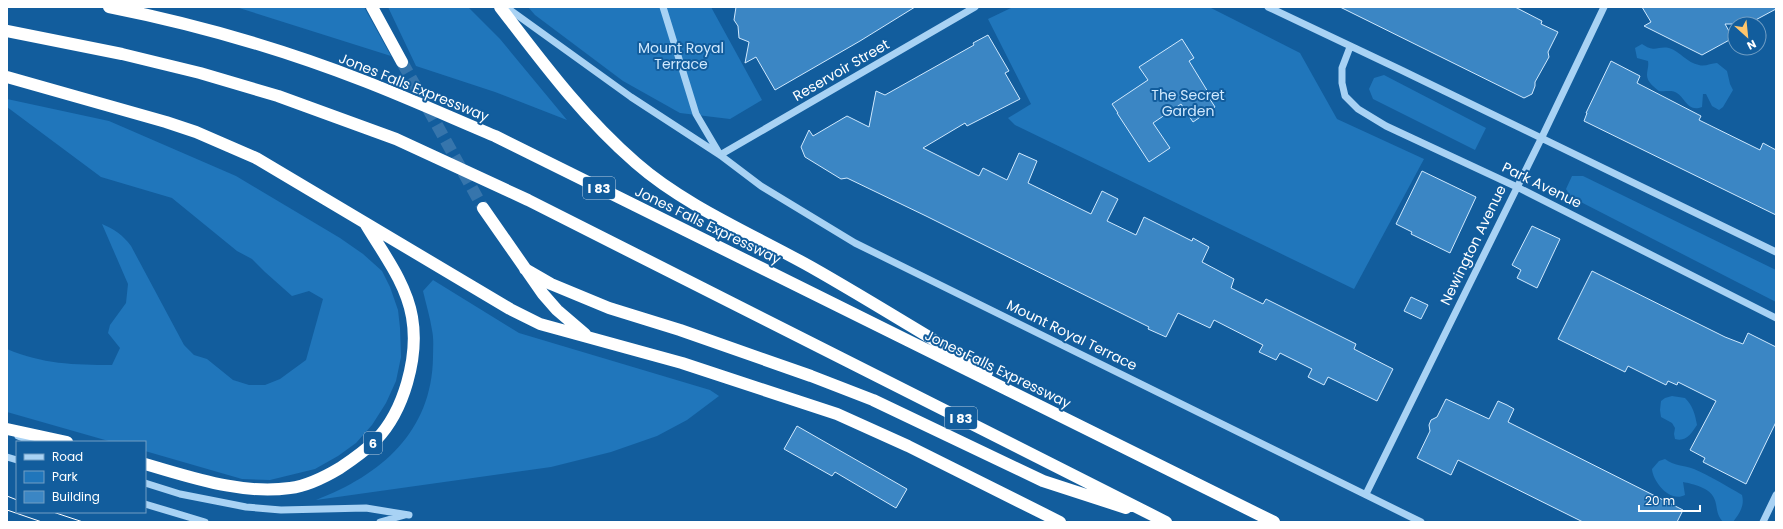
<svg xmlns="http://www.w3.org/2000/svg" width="1783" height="529" viewBox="0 0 1783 529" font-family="Poppins,sans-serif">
	<rect width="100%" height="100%" fill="#125d9d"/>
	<path fill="#2076bb" d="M236 7H364L391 56Z
		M388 7H468L500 39 567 120 495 92 416 66Z
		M528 7H711L762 100 730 119 680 113 623 81 535 15Z
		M1013 7H1209L1300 53 1337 119 1424 159 1354 289 1015 125 1008 118 1031 104 988 19Z
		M1642 44C1655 53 1657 46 1669 48 1680 51 1687 63 1699 65 1705 67 1711 63 1717 63L1727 71 1730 84 1733 90 1723 107 1719 110 1712 106 1706 94H1703L1702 107C1687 113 1685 96 1675 92 1671 90 1665 92 1659 91 1654 87 1647 82 1647 75 1647 70 1649 66 1648 61L1637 58 1635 48Z
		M1384 75 1486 128 1475 150 1373 99 1369 89 1374 78Z
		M7 99 109 121 236 176 340 238 363 254 382 271 390 287 398 310 400 328 401 357 396 381 386 403 372 425 356 443 338 456 315 469 270 480 242 479 145 451V442H112L7 412V349C42 364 74 365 112 365L120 348 108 333 110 325 126 303 128 284 102 224C114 229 123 235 131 246L184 345 194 355 207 359 233 380 249 385H265L280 379 306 360 323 299 309 291 292 296 265 272 252 259 237 251 172 198 101 177 7 107Z
		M1572 176H1583L1776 270V302L1571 197 1566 189Z
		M433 280 519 333 710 390 719 396 687 420 657 436 611 452 551 467 316 500C381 475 432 432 433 357 433 348 434 339 432 330 430 317 426 304 423 291Z
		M1672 396 1685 398C1693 406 1695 414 1697 425 1691 434 1686 442 1675 439L1674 434 1675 428 1672 423 1661 417 1660 410 1661 401 1665 398Z
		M1665 459C1674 466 1684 465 1694 469 1710 476 1727 486 1742 495 1745 506 1739 514 1733 522H1723C1715 513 1718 506 1714 498 1710 488 1693 484 1683 482L1685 495C1670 503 1653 482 1652 469L1659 461Z"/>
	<path fill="#3b86c4" stroke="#d0e9fe" d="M736 7H915L860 41 775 90 756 57 745 63 749 42 739 38 738 26 734 20Z
		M1340 7H1515L1542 21 1541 24 1558 32 1548 52 1549 57 1535 82V86L1532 94 1524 98Z
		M1642 7H1776V9L1748 24H1725L1733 38 1702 55 1644 26 1651 22Z
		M988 35 1009 71 1005 73 1020 99 967 126 965 123 923 148 979 176 983 168 1007 180 1019 153 1037 161 1028 183 1091 214 1102 191 1118 199 1107 221 1136 235 1144 217 1192 241 1193 238 1209 247 1202 262 1234 279 1231 288 1263 304 1266 299 1356 344 1354 349 1393 369 1377 401 1328 377 1324 385 1308 377 1312 369 1280 353 1276 360 1259 352 1263 345 1214 320 1210 328 1178 313 1166 337 1148 329 1149 327 926 216 847 178 841 179 805 157 801 147 809 130 813 136 847 116 869 127 876 91 885 95 974 45 973 43Z
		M1182 39 1194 58 1189 61 1208 92 1206 93 1215 107 1193 122 1181 104 1153 123 1170 148 1149 162 1117 113H1118L1112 104 1148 80 1139 67Z
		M1611 61 1640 76 1637 83 1701 116 1699 120 1760 150 1763 143 1776 150V215L1584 121 1587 113H1586Z
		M1422 171 1476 197 1450 253 1411 234 1412 232 1396 224Z
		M1532 226 1560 239 1537 288 1517 278 1521 270 1512 265Z
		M1592 271 1725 337 1743 344 1748 333 1776 347V422L1746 484 1703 462 1705 458 1690 450 1716 401 1678 382 1677 385 1668 381 1666 385 1628 366 1625 372 1558 339Z
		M1411 297 1428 305 1421 319 1404 311Z
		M1446 399 1489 419 1498 401 1507 405 1514 409 1508 422 1683 510 1677 522H1583L1458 460 1451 475 1417 458 1430 431 1429 425 1431 420 1437 417Z
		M797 426 907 489 896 508 835 472 832 476 784 449Z"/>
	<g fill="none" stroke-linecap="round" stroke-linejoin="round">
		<path stroke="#3675ac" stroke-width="12" stroke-dasharray="12 6" stroke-linecap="butt" d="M402 62 483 208"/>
		<path stroke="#a8d2f4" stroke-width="7" d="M506 7 631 97 720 155 761 186 855 243 1421 522
			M663 7 696 114 719 153
			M1268 7 1399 69 1776 252
			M1350 47 1342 68V83L1345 96 1358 109 1386 126 1517 187 1776 318
			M720 155 975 7
			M18 436 33 442
			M7 457 17 460
			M145 483 180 494 246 507 281 510 366 508 409 515
			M1366 494 1542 137 1604 7
			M145 504 205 522
			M380 522 405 515
			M1763 522 1776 495"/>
		<path stroke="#fff" stroke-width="12" d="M109 7C195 24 282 49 364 81 408 98 452 118 495 136L1274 522
			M372 7 402 62
			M500 7C543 63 582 116 636 163 685 206 754 235 811 267 871 301 928 337 987 372
			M7 31 122 54 200 73 278 96 396 139 528 200 1166 522
			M7 77 166 122 196 132 256 158 510 309 540 324 682 363 837 414 908 446 1060 522
			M483 208 543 294 557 310 585 334
			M525 269 551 284 609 308 680 330 811 376 873 400 1043 481 1126 508
			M7 429 67 442
			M145 464C191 477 241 495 290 488 307 486 325 477 340 468 352 460 365 451 376 440 404 411 419 357 412 317 406 282 382 252 365 223"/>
		<path stroke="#fff" stroke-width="1" d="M7 496 17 500
			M7 510 42 522
			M53 512 83 522"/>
	</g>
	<g text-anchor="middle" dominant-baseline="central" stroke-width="4" stroke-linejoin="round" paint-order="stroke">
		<g fill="#125d9d" stroke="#b8cee2" stroke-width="1">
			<rect x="583" y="177" width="32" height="22" rx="3"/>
			<rect x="945" y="407" width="32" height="22" rx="3"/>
			<rect x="364" y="432" width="18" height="22" rx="3"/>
		</g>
		<g font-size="13" font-weight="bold" fill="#fff">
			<text x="599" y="188">I 83</text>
			<text x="961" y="418">I 83</text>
			<text x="373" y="443">6</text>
		</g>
		<g font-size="14" fill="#d0e9fe" stroke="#125d9d">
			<text x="681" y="48">Mount Royal<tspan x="681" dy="16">Terrace</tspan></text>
			<text x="1188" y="95">The Secret<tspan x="1188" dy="16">Garden</tspan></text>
		</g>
		<g font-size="14" fill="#fff" stroke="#125d9d">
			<text transform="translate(841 70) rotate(-30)">Reservoir Street</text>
			<text transform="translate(414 87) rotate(22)">Jones Falls Expressway</text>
			<text transform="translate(1542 185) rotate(26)">Park Avenue</text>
			<text transform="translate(708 225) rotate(26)">Jones Falls Expressway</text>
			<text transform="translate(1473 245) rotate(-64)">Newington Avenue</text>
			<text transform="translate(1072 335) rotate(26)">Mount Royal Terrace</text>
			<text transform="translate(998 369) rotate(26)">Jones Falls Expressway</text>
		</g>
	</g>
	<rect width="1783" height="529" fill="none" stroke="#ffffff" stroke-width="16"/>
	<rect x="16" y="441" width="130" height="72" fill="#125d9d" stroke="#719ec4"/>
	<rect x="24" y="454" width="20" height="6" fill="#a8d2f4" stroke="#719ec4"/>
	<text x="52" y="461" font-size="12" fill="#ffffff">Road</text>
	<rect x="24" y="471" width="20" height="12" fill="#2076bb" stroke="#719ec4"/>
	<text x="52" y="481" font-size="12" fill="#ffffff">Park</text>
	<rect x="24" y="491" width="20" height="12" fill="#3b86c4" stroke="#719ec4"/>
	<text x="52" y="501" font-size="12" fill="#ffffff">Building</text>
	<g transform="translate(1747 36) rotate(153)"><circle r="19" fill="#125d9d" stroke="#719ec4"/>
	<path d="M0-3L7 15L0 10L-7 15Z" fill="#ffc56b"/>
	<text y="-6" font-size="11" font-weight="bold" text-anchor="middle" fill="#ffffff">N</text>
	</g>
	<path d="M1639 505v6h61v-6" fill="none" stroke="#ffffff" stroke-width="2"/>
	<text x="1645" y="505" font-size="12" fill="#ffffff" stroke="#125d9d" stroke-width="3" paint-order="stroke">20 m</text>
</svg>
